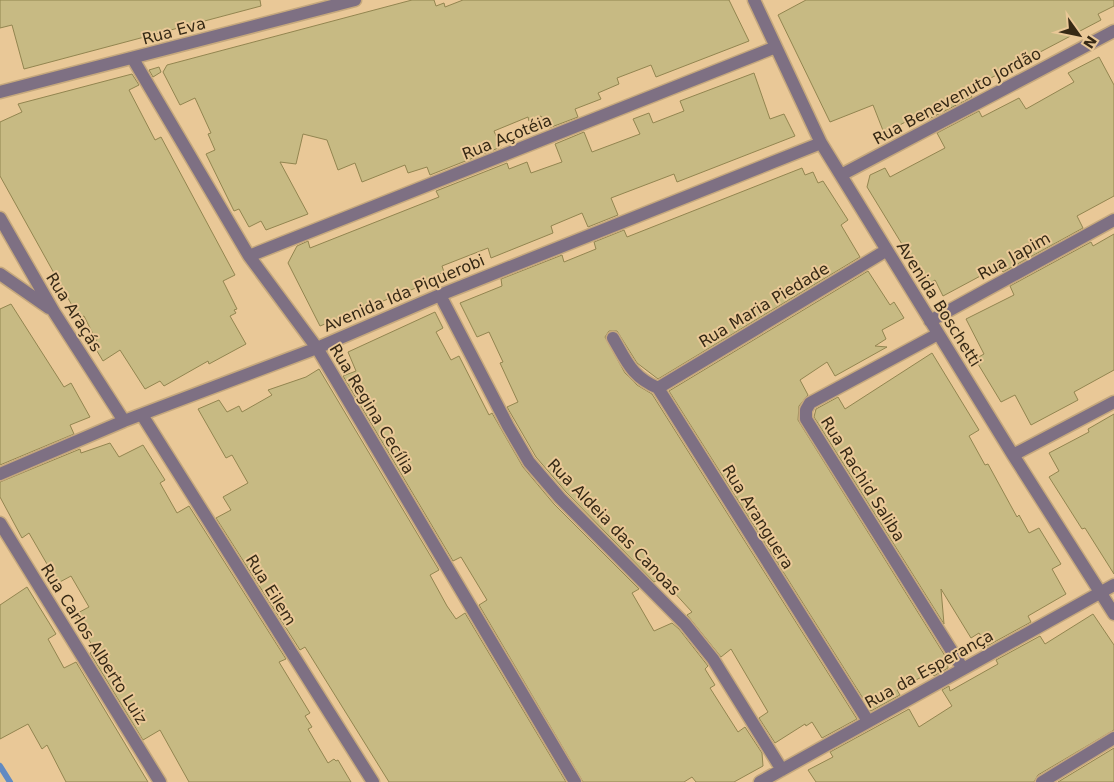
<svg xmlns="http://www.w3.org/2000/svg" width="1114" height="782" viewBox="0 0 1114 782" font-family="'DejaVu Sans',sans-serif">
	<rect width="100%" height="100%" fill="#e9c897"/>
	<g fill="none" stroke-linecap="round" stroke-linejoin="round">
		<path stroke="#618ac2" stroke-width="6" d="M0 766 10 782"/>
	</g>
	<path fill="#c7ba83" stroke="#928550" d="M0 0H260L261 6 24 69 12 25 0 28Z
		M412 0H434L436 6 444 3 445 7 463 0H729L749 41 656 77 651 65 617 78 619 84 598 93 601 99 575 109 578 117 549 128 541 116 529 121 528 117 494 131 501 147 430 175 427 167 408 173 405 165 362 182 355 163 338 170 327 140 303 134 296 164 280 162 308 214 266 230 261 221 249 227 239 209 234 211 206 154 215 150 208 134 211 133 195 98 180 105 163 72 167 65Z
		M806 0H1114V6L1098 14 1101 20 968 90 972 97 929 119 925 112 884 133 873 105 830 122 778 15Z
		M1099 57 1114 85V196L1077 216 1083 228 1003 272 999 266 943 296 935 280 927 285 867 187 870 175 885 168 890 177 945 148 937 133 979 111 982 117 1019 98 1026 109 1074 82 1068 73Z
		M159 67 161 72 153 77 149 70Z
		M754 73 770 119 784 114 795 136 677 182 674 174 611 198 618 215 588 227 582 213 551 226 553 233 491 258 488 248 442 266 444 272 430 278 431 282 320 326 288 263 297 246 308 241 310 248 439 197 436 191 507 163 509 169 527 162 531 173 562 162 555 144 584 132 592 152 640 134 633 119 649 113 653 123 684 111 680 101Z
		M132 74 139 85 129 90 155 140 161 137 235 275 223 281 237 309 234 310 236 313 230 316 246 344 209 364 208 361 164 386 160 381 145 389 120 350 103 361 94 346 98 344 84 316 79 318 0 176V122L22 112 18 104Z
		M802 168 805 175 813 172 818 183 823 181 848 220 841 225 860 257 658 379 637 363 617 331H609L605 337 625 373 637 385 652 394 857 719 822 738 812 722 806 726 805 724 775 743 759 718 768 712 731 649 721 657 687 615 692 612 661 578 654 582 566 492 536 457 507 407 518 402 500 363 503 362 489 332 477 337 460 303 502 286 501 279 562 255 564 262 596 249 594 242 624 230 627 237Z
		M1114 234V370L1074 392 1078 400 1031 425 1015 395 1001 402 975 359 984 354 966 319 1014 295 1010 286 1091 242 1093 246Z
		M868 271 890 305 894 302 904 318 882 330 886 339 875 346 887 347 835 376 827 362 800 380 808 395 799 406 798 420 947 659 948 668 934 676 931 672 897 690 900 695 871 711 669 391Z
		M11 304 64 387 71 383 90 417 70 425 74 434 0 465V309Z
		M435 312 443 328 436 332 451 360 459 356 489 415 492 413 523 467 554 504 639 589 632 593 654 631 672 623 679 629 708 666 705 669 715 685 710 688 738 732 745 727 762 753 763 766 734 782H696L692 777 684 782H583L479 605 487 600 461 557 453 561 343 376 356 371 348 352Z
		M932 353 979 430 969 436 985 465 988 464 1017 517 1019 515 1029 533 1039 528 1061 564 1052 569 1066 594 1028 616 1031 622 987 646 979 633 971 638 941 589 944 624 814 417 816 409 838 397 845 409Z
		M319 369 439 570 430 575 447 606 456 619 465 613 566 782H389L305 647 300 650 216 518 231 510 223 497 248 483 232 455 226 458 198 409 219 400 227 412 239 406 242 412 272 395 268 390 306 377Z
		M1114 414V574L1085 528 1082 529 1049 477 1059 471 1049 453 1089 432 1088 429Z
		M110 443 119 457 143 445 165 480 160 483 177 513 189 506 286 659 279 662 310 713 305 716 312 727 308 729 328 763 334 759 336 761 338 760 351 782H189L160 730 143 740 90 653 95 650 74 615 89 607 71 576 58 583 29 533 22 538 0 497V482L80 449 81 453Z
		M27 587 56 634 48 639 64 668 76 662 148 782H66L47 745 42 749 28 724 0 739V605Z
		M1093 614 1114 645V730L1038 775 1034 782H816L808 770 833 757 830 752 909 709 919 727 952 706 942 690 949 686 950 691 998 664 996 660 1040 636 1045 644Z
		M1114 748V782H1058Z"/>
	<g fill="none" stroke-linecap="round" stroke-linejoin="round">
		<defs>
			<path id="minor" d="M754 0 821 143 1013 455 1114 614
				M133 59 249 256 317 348 575 782
				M0 92 355 0
				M841 175 1114 31
				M0 218 54 312 124 421
				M249 256 776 47
				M0 274 49 308
				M440 295 508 426 529 462 560 498 685 624 713 659 782 770
				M930 321 1114 220
				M938 334 810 403 806 410V419L963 669
				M613 338C627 362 632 377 658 388L868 721
				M658 388 887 250
				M142 415 373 782
				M1013 455 1114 402
				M0 474 124 421 317 348 440 295 821 143
				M0 523 160 782
				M760 782 1114 585
				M1042 782 1114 738"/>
		</defs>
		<use href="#minor" stroke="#c5a87d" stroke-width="15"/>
		<use href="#minor" stroke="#7e7083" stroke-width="12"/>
	</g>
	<g text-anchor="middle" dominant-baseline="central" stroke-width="4" stroke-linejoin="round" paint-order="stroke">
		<g font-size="16" fill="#362915" stroke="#e9c897">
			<text transform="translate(174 31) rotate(-15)">Rua Eva</text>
			<text transform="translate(957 96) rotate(-28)">Rua Benevenuto Jordão</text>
			<text transform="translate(507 137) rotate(-22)">Rua Açotéia</text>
			<text transform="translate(1014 256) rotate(-29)">Rua Japim</text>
			<text transform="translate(404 293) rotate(-23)">Avenida Ida Piquerobi</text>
			<text transform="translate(939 304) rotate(58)">Avenida Boschetti</text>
			<text transform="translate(764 305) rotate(-31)">Rua Maria Piedade</text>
			<text transform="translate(74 312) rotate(58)">Rua Araçás</text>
			<text transform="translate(372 409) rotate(59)">Rua Regina Cecília</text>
			<text transform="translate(863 479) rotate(58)">Rua Rachid Saliba</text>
			<text transform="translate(758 517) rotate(58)">Rua Aranguera</text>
			<text transform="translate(614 527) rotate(46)">Rua Aldeia das Canoas</text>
			<text transform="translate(271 590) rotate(58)">Rua Eilem</text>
			<text transform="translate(94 644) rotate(58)">Rua Carlos Alberto Luiz</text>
			<text transform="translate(929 669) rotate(-29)">Rua da Esperança</text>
		</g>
	</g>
	<g transform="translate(1079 35) rotate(123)" stroke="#e9c897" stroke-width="4" paint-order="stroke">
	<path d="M0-4L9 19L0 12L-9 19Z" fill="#362915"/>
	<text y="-8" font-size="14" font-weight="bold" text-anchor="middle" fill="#362915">N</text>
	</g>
</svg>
